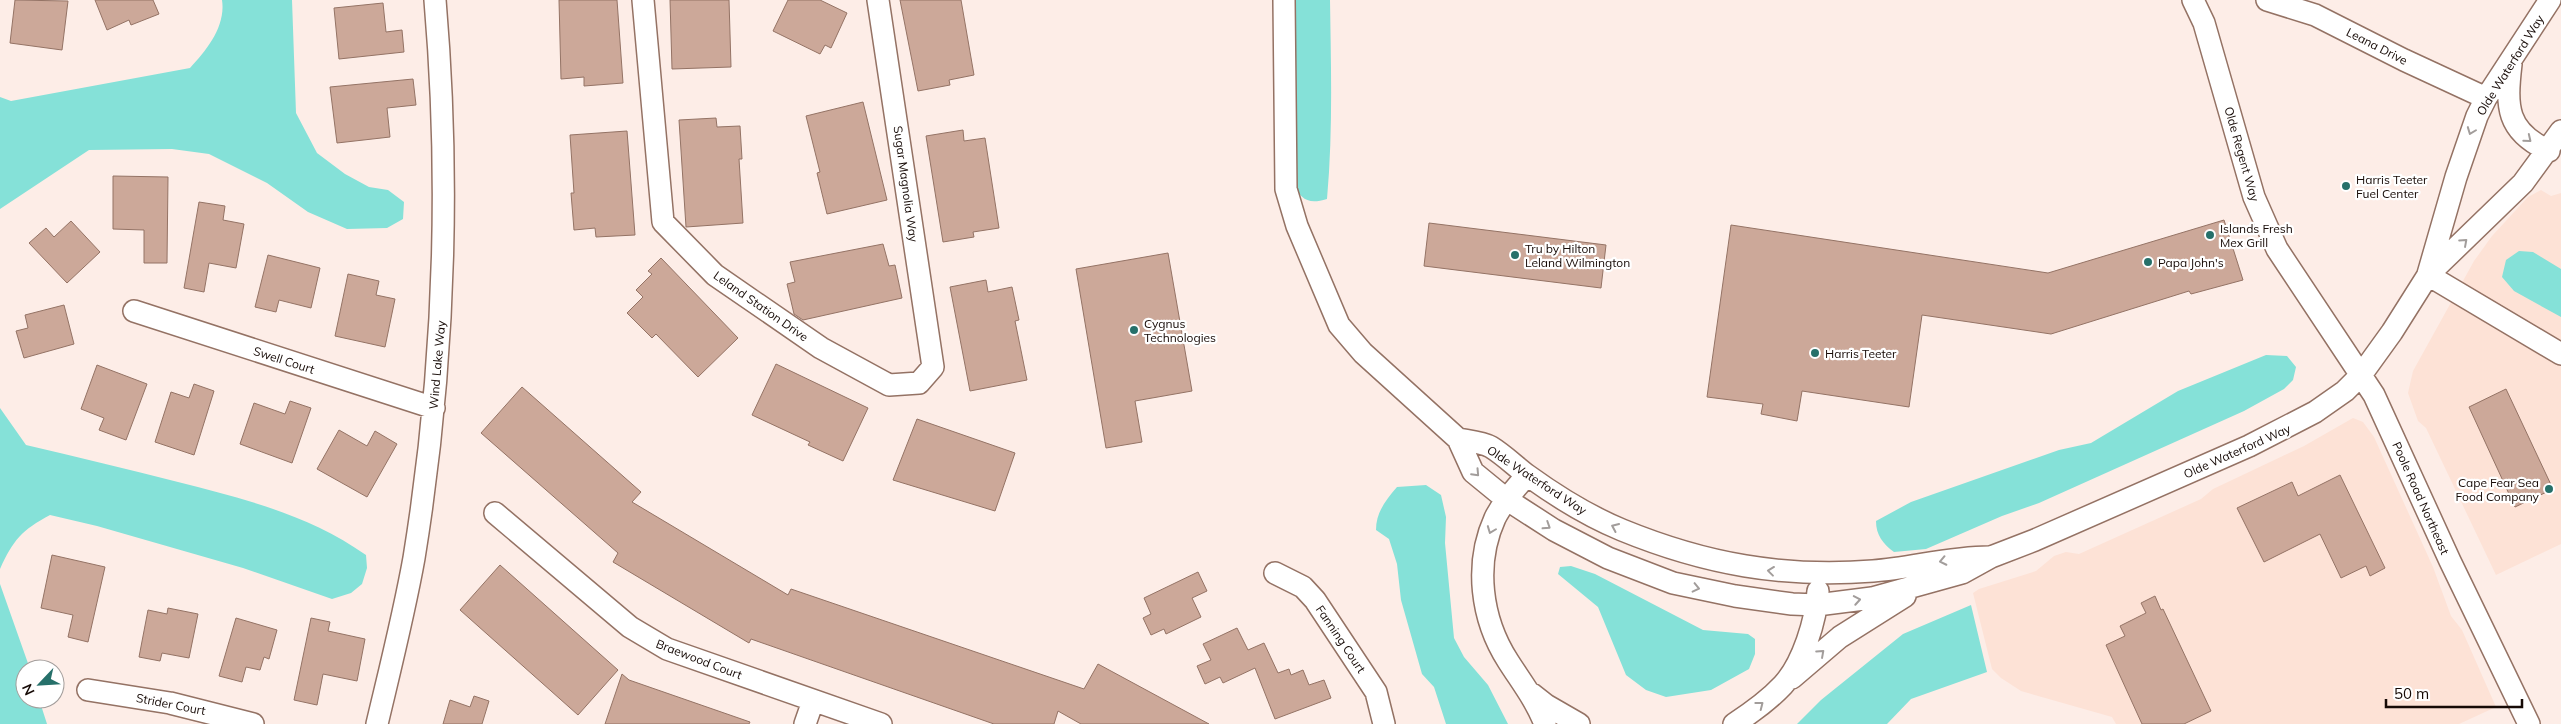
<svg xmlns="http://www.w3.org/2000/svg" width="2561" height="724" viewBox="0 0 2561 724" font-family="Mulish,sans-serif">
	<rect width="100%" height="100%" fill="#fdede7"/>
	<path fill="#fde2d6" d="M2541 190 2551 196 2561 193V544L2496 575 2426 428 2418 421 2408 393 2413 371 2474 261 2492 236 2528 197Z
		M2353 418 2363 422 2374 437 2433 567 2451 616 2462 630 2496 707 2459 724H2116L2112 717 2021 691 2001 678 1992 669 1973 593 1979 589 2036 571 2054 556 2066 552 2079 554 2201 499 2213 489 2304 446Z"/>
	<path fill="#85e1d8" d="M222 0H292L296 113 317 153 345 174 369 187 388 190 404 202 403 219 387 228 347 229 308 212 267 183 209 154 172 149 89 150 0 209V97L11 101 190 68C207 50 226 26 222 0Z
		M1292 0H1330C1331 66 1333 133 1327 199 1307 205 1302 199 1291 183Z
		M2519 251 2533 252 2561 269V317L2514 291 2502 277 2506 260Z
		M2266 355 2287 356 2296 367 2293 380 2284 389 2244 411 2039 503 2002 516 1926 549 1894 552C1883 544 1876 535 1876 521L1911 502 2059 450 2091 443 2178 391Z
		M0 408 26 445C77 457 128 469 178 482 245 499 309 515 366 555L367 568 362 584 351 593 332 599 243 568 97 526 50 515C22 530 13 540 0 569Z
		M1426 485 1441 495 1446 517 1445 543 1454 638 1464 657 1488 685 1508 724H1446L1434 687 1422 674 1401 600 1397 564 1389 539 1376 530C1376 512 1386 500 1397 487Z
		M1571 566 1595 574 1703 630 1748 634 1755 639V654L1749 669 1711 690 1666 697 1646 690 1626 675 1598 607 1558 574 1560 567Z
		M0 584 30 669H25V699H39L47 724H0Z
		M1971 605 1987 672 1911 699 1887 724H1797L1821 700 1903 634Z"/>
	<path fill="#cca899" stroke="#947365" d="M15 0 68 1 62 50 10 43Z
		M95 0H153L159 14 131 25 129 20 107 30Z
		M559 0H617L623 83 584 86V77L561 79Z
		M670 0H729L731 67 672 69Z
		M788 0H820L847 13 831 48 825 45 820 54 773 31Z
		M900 0H961L974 75 949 80 950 85 918 91Z
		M383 3 386 32 402 30 404 52 339 59 334 8Z
		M413 79 416 105 387 108 390 137 337 143 330 87Z
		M863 102 887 200 827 214 817 173 820 172 806 116Z
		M716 118 717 127 740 126 742 159H739L743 223 686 227 679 120Z
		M963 130 964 141 985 138 999 228 973 232 974 237 943 242 926 136Z
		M627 131 635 235 596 237 595 228 574 230 571 193H574L570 135Z
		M113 176 168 177 167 263H144V230L113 229Z
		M199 202 225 206 223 220 244 224 236 268 209 263 204 292 184 288Z
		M2224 220 2243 280 2191 294 2189 291 2051 334 1922 315 1909 407 1802 391 1797 421 1761 414 1763 404 1707 397 1731 225 2048 273Z
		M71 221 100 252 67 283 29 243 46 228 54 237Z
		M1429 223 1606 245 1601 288 1424 266Z
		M883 244 889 266 895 265 902 298 803 320 794 314 787 284 795 282 790 262Z
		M1168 253 1192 391 1135 401 1142 442 1106 448 1076 269Z
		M268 255 320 268 311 308 279 300 276 312 255 307Z
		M661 258 738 338 698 377 656 334 652 338 627 313 643 297 636 290 652 274 648 271Z
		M348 274 379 281 376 295 395 299 385 347 335 336Z
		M986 280 988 292 1012 287 1019 320 1015 321 1027 380 970 391 950 287Z
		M64 305 74 344 24 358 16 331 28 328 25 315Z
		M776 364 868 408 843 461 808 445 810 442 752 415Z
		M97 365 147 384 126 440 99 430 104 418 81 409Z
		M194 384 214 391 194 455 155 442 171 392 189 398Z
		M522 387 641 492 632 502 788 595 791 589 1084 689 1098 664 1209 724H1081L1058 711 1054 724H994L751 639 749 643 613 562 618 553 481 433Z
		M2506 389 2553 489 2515 507 2469 407Z
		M290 401 311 408 292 463 240 444 254 403 285 414Z
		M917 419 1015 453 995 511 893 480Z
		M339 430 367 446 375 431 397 444 367 497 317 469Z
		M2340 475 2385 568 2370 576 2366 566 2341 578 2320 534 2264 562 2237 508 2292 482 2298 496Z
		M52 555 105 567 88 642 68 637 73 615 41 608Z
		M500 565 618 670 578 715 460 610Z
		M1198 572 1207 591 1192 598 1201 617 1166 634 1164 629 1151 635 1143 618 1151 614 1144 598Z
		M2155 596 2161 610 2163 609 2211 711 2184 724H2142L2106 645 2125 636 2120 626 2146 613 2141 603Z
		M168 608 198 614 189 658 162 653 160 661 139 657 148 610 167 614Z
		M236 618 277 630 269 659 264 657 260 670 246 667 242 682 219 676Z
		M311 618 330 622 328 631 365 639 357 681 323 674 317 705 294 700Z
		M1237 628 1248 650 1264 643 1278 673 1289 669 1291 675 1303 670 1309 685 1324 680 1331 698 1275 719 1255 668 1223 683 1220 677 1205 684 1197 666 1211 660 1203 644Z
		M622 674 629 680 750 722 749 724H605Z
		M474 696 489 701 482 724H443L450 700 470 707Z"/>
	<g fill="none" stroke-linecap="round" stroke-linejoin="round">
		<defs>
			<path id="minor" d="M643 0 663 222 715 275 821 348 889 385 919 383 933 367 878 0
				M1284 0 1286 189 1297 226 1339 325 1363 353 1458 439 1473 472 1506 499 1554 530 1608 558 1673 583 1735 596 1792 604 1817 605 1872 598 1962 573 1991 557 2035 540 2249 446 2315 412 2345 391 2361 375 2392 332 2428 275 2523 183 2561 131
				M2193 0 2204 23 2254 197 2277 249 2374 395 2450 561 2529 724
				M2267 0 2315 15 2404 60 2486 98
				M2511 64C2506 107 2506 131 2549 151
				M2428 274 2456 177 2477 116 2486 98 2550 0
				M2428 275 2561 354
				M134 311 434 408
				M1458 439C1468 441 1482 442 1491 447 1504 455 1515 466 1527 475 1556 496 1588 516 1622 530 1705 564 1783 578 1873 571 1912 568 1949 557 1989 557
				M1527 475C1515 489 1503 502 1495 518 1474 564 1481 619 1508 661 1522 683 1535 699 1545 724
				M495 513 630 627 667 649 881 724
				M1275 573 1303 587 1315 600 1376 692 1384 724
				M1792 678 1840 637 1905 596
				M88 690 170 703 253 724
				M1532 694 1546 705 1579 724
				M377 724C390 669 404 614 414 558 444 373 451 187 435 0
				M805 724 813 701
				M1734 724C1751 713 1769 700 1783 685 1803 663 1816 620 1818 591"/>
		</defs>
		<use href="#minor" stroke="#947264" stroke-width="24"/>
		<use href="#minor" stroke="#fff" stroke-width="21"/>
	</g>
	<defs><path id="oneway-chevron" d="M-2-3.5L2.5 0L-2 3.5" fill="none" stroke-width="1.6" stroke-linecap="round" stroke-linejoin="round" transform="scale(1.25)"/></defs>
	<g stroke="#a29d9b">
		<use href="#oneway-chevron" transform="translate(2471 131) rotate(111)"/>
		<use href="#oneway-chevron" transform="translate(2528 139) rotate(39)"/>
		<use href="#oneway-chevron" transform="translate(2464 242) rotate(-42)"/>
		<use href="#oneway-chevron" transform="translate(1476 473) rotate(47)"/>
		<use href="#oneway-chevron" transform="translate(1547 526) rotate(33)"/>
		<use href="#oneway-chevron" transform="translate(1615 527) rotate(-156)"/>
		<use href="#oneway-chevron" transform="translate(1491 530) rotate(111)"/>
		<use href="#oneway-chevron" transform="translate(1943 561) rotate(168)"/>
		<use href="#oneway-chevron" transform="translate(1771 571) rotate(-173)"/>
		<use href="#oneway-chevron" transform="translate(1696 588) rotate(13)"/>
		<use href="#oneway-chevron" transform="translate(1857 600) rotate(-10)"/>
		<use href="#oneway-chevron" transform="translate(1821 653) rotate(-42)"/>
		<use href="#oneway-chevron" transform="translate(1760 705) rotate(-38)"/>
	</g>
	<g fill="#26706a" stroke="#fff" stroke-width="2">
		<circle cx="2346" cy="186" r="5"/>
		<circle cx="2210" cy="235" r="5"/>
		<circle cx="1515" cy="255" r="5"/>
		<circle cx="2148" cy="262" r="5"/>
		<circle cx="1134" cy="330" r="5"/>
		<circle cx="1815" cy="353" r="5"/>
		<circle cx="2549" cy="489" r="5"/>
	</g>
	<g text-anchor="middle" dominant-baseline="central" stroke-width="4.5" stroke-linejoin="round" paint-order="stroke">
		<g font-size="12" fill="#160a06" stroke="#fff">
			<text transform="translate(2377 46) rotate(27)">Leana Drive</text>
			<text transform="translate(2510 65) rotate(-58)">Olde Waterford Way</text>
			<text transform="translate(2242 154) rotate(74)">Olde Regent Way</text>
			<text transform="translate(906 184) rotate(82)">Sugar Magnolia Way</text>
			<text transform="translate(761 306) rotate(35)">Leland Station Drive</text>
			<text transform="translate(284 360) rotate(18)">Swell Court</text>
			<text transform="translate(437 365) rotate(-85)">Wind Lake Way</text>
			<text transform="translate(2237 451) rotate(-24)">Olde Waterford Way</text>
			<text transform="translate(1537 480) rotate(33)">Olde Waterford Way</text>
			<text transform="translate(2421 498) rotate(66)">Poole Road Northeast</text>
			<text transform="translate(1341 639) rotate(56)">Fanning Court</text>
			<text transform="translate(699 659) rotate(21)">Braewood Court</text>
			<text transform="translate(171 704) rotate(11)">Strider Court</text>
		</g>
		<g font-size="12" fill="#160a06" stroke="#fff" text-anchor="start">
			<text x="2356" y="179">Harris Teeter<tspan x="2356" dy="14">Fuel Center</tspan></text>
			<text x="2220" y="228">Islands Fresh<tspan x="2220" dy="14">Mex Grill</tspan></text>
			<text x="1525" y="248">Tru by Hilton<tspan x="1525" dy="14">Leland Wilmington</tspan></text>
			<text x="2158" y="262">Papa John's</text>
			<text x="1144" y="323">Cygnus<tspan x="1144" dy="14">Technologies</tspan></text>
			<text x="1825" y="353">Harris Teeter</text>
			<text x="2539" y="482" text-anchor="end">Cape Fear Sea<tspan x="2539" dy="14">Food Company</tspan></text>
		</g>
	</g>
	<g transform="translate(40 684) rotate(245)"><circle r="24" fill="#ffffff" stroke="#a29d9b"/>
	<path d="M0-4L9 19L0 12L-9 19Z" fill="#26706a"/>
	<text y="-8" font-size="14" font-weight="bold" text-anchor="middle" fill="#160a06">N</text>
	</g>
	<path d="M2386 699v8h136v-8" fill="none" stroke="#160a06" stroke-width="2.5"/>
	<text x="2394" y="699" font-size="15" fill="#160a06" stroke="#ffffff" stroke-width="4" paint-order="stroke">50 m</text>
</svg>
